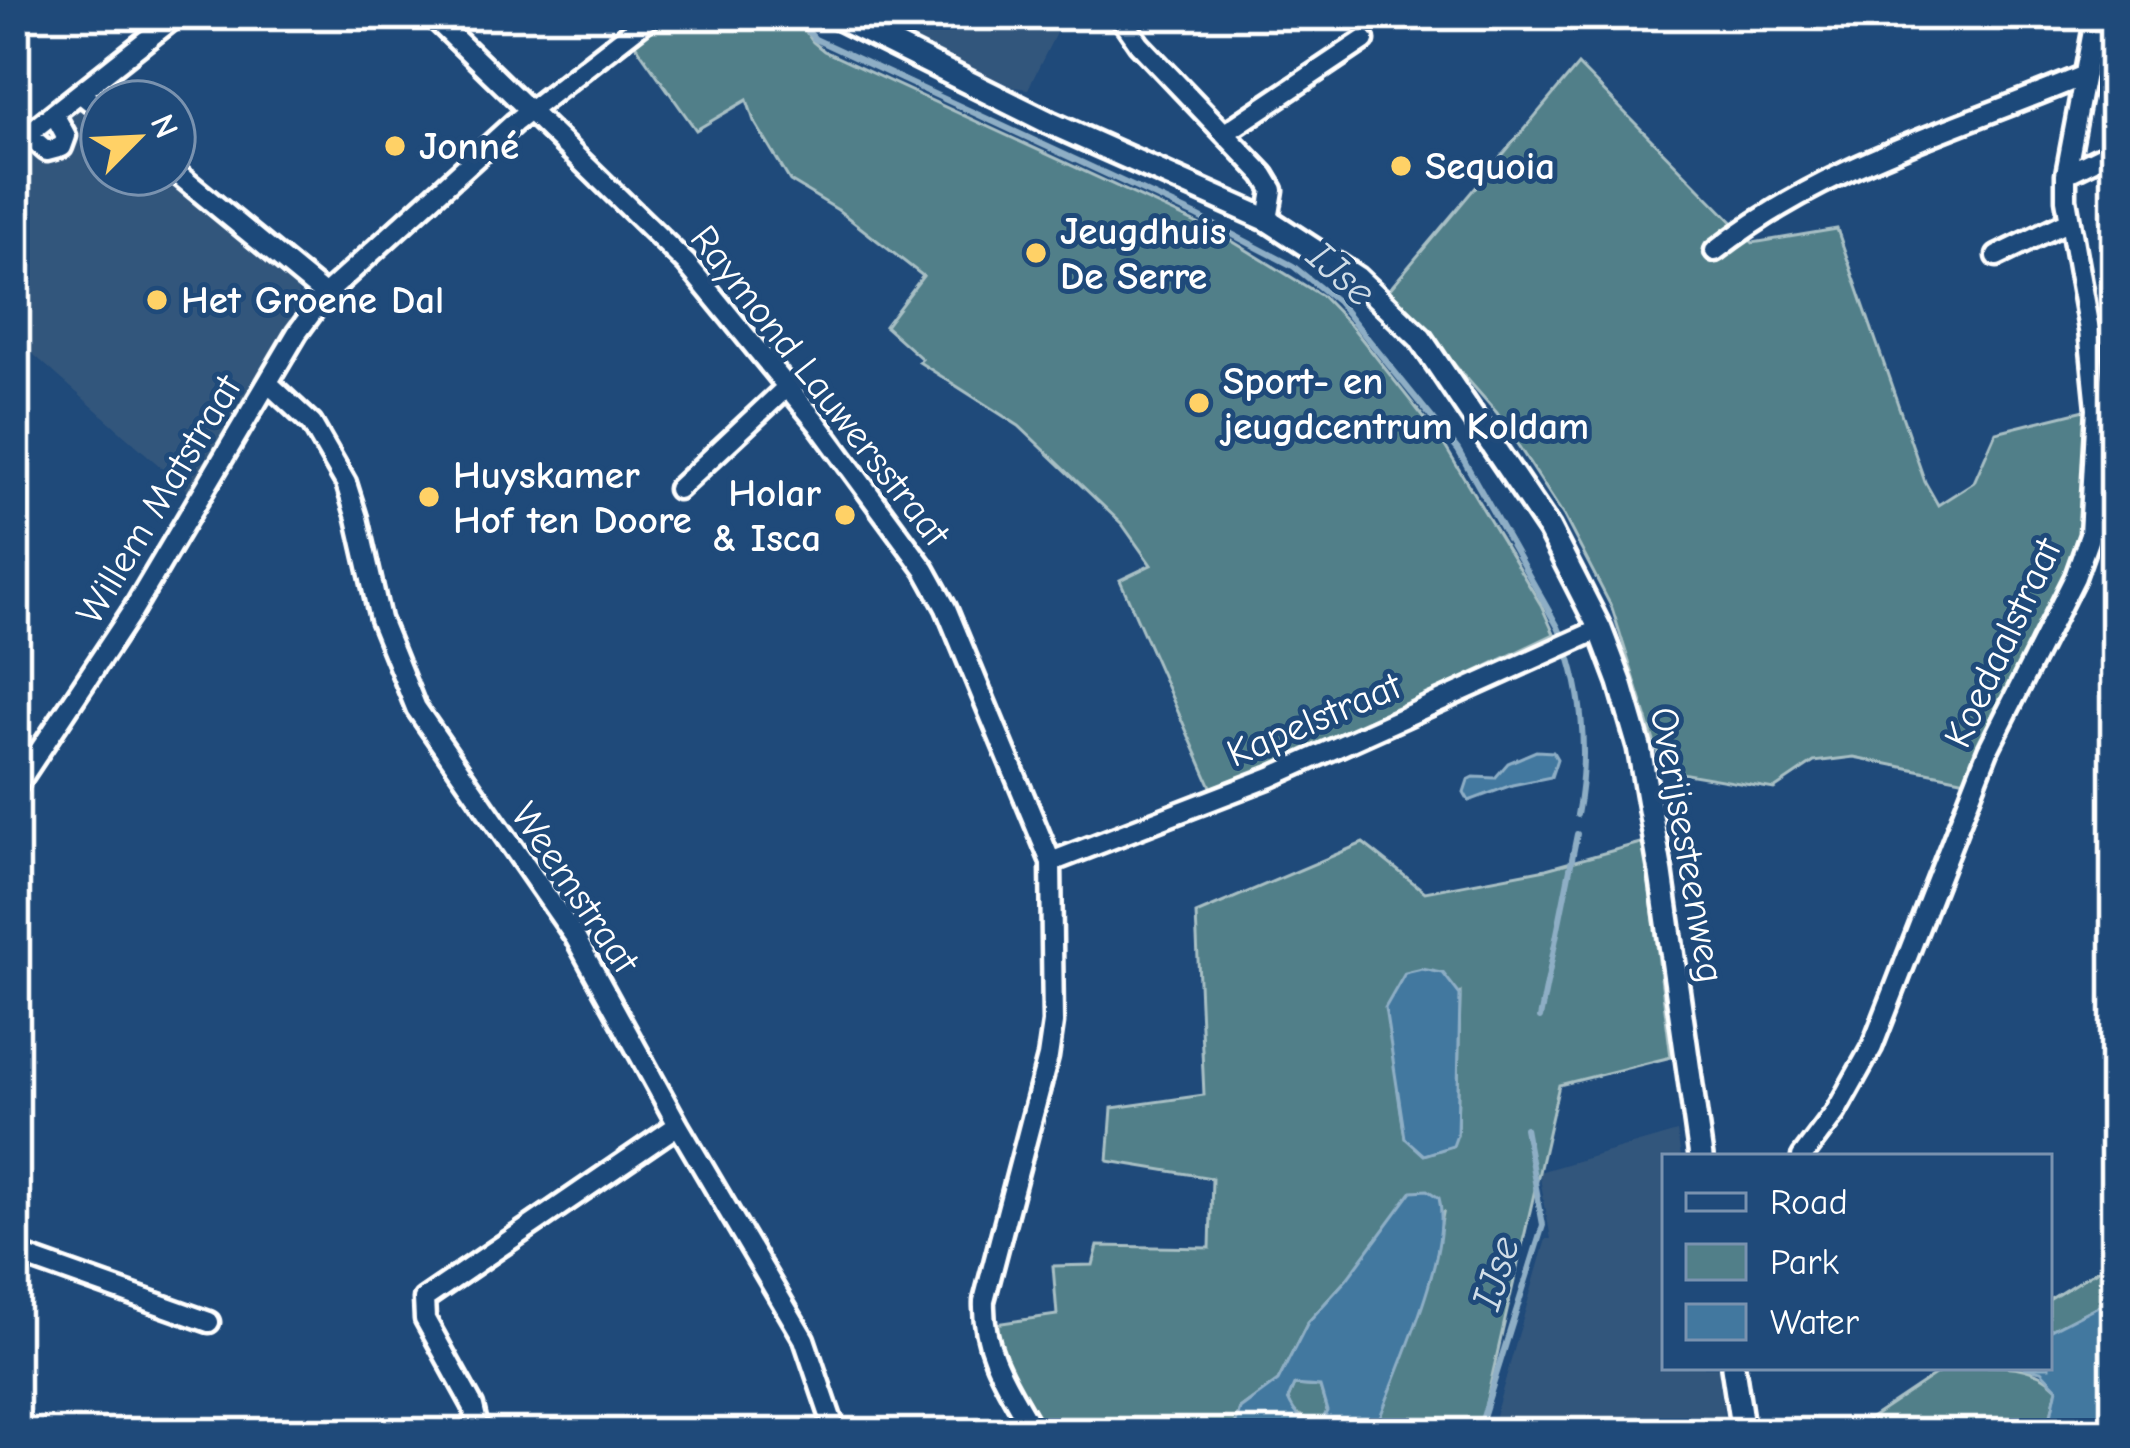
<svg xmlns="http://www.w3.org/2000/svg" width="2130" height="1448" viewBox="0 0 2130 1448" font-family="'Comic Neue',sans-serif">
	<rect width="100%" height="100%" fill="#1f4a7a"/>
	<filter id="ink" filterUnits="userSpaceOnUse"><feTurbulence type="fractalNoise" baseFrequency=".00833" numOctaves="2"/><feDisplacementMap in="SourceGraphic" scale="24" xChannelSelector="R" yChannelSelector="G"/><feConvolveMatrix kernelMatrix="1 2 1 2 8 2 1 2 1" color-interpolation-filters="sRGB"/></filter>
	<g filter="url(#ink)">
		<path fill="#33567c" d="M860 15H1065L1028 89 1013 87Z
			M83 102 102 118V174H167L294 284 299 295V305L188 491 15 338V156Z
			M1677 1132 1681 1157H1665V1367H1718L1726 1433H1490L1546 1239H1551L1539 1172Z"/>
		<path fill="#517f89" stroke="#a8bfc4" stroke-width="3" fill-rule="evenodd" d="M669 15H794L813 42 824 51 1222 235 1322 296 1353 328 1440 438 1541 605 1554 634 1335 739 1213 791 1120 580 1151 565 1122 524 1019 426 919 362 922 359 885 326 923 276 838 210 790 181 754 121 747 100 696 130 632 40Z
			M1578 65 1753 243 1837 229 1925 482 1938 505 1974 482 1996 432 2093 408V538L1981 783 1854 757 1814 762 1774 789 1663 770 1612 608 1564 516 1497 413 1389 290Z
			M1644 842 1671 1057 1559 1085 1479 1433H1374L1431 1276 1443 1213 1347 1279 1308 1322 1278 1381 1240 1409 1233 1433H1044L1006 1374 995 1324 1057 1315 1053 1266 1093 1265 1098 1246 1210 1248 1212 1178 1108 1161 1112 1108 1204 1095 1196 914 1363 843 1425 892 1546 869ZM1460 995 1457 1135 1405 1138 1397 1081Z
			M2115 1259V1297L2049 1331V1300Z
			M1947 1367C1986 1367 2028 1358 2057 1388L2049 1425 2051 1433H1859L1856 1428Z
			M1294 1385 1320 1387 1327 1411 1320 1427 1293 1411 1288 1399Z"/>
		<path fill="#42789f" stroke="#8eaec5" stroke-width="3" fill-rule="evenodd" d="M1536 751 1553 752 1557 759 1551 777 1512 785 1469 801 1464 792 1468 780 1474 777 1495 778 1508 763Z
			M1422 969 1443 973 1460 995 1457 1135 1453 1146 1424 1155 1405 1138 1385 1008 1405 973Z
			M1427 1190 1439 1198C1453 1252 1394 1377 1374 1433H1233L1240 1409 1278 1381 1308 1322 1347 1279 1412 1191ZM1294 1385 1320 1387 1327 1411 1319 1427C1304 1424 1294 1413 1288 1399Z
			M2115 1297V1415L2083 1433H2051L2049 1425 2057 1388 2041 1371 2023 1367H2049V1331Z"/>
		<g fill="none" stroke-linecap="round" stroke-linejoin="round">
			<path stroke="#8eaec5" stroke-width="6" d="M794 16 815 39 1197 216 1293 266 1338 302 1458 450 1558 627C1583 682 1589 755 1577 815
				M1540 1018 1577 834
				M1478 1433 1543 1225 1525 1128"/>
			<defs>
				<path id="minor" d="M431 15 686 263 817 423 925 570 946 608 1051 862 1053 1023 1048 1057 984 1301C982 1352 1010 1390 1034 1433
					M1119 15 1139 44 1264 175 1273 190 1268 220
					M80 93 102 111
					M1225 133 1364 40
					M27 134 47 151 62 147 66 136 54 114
					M15 144 178 15
					M174 171 325 295
					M2066 174 2115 150
					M1715 251C1825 164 1958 129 2085 75
					M1997 256 2069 221
					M268 383 312 424 346 483 357 518 380 619 416 708 575 937 678 1125 804 1339 836 1433
					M678 489 788 386
					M15 788 133 610 297 333 325 295 514 123 653 15
					M1051 862 1271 777 1600 629
					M1802 1157 1835 1113 1872 1047 1988 750 2075 577 2090 535 2097 408 2089 330 2066 199V174L2096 15
					M15 1253 209 1322
					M472 1433 476 1419 473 1406 425 1319 424 1299 678 1125"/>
				<path id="major" d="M833 15 1050 123 1268 220 1357 278 1420 338 1549 529 1600 629 1620 682 1639 747 1661 873 1701 1157
					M1733 1367 1743 1433"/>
			</defs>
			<use href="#minor" stroke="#fff" stroke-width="27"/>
			<use href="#major" stroke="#fff" stroke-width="30"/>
			<use href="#minor" stroke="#1f4a7a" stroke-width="18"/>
			<use href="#major" stroke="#1f4a7a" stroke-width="21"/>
		</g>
	</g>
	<g fill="#ffd166" stroke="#1f4a7a" stroke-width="4.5">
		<circle cx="395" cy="146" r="12"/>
		<circle cx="1401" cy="166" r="12"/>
		<circle cx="1036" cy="253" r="12"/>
		<circle cx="157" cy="300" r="12"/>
		<circle cx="1199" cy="403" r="12"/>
		<circle cx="429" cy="497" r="12"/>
		<circle cx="845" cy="515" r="12"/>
	</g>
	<g text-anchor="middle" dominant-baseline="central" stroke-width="10" stroke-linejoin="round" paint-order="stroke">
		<g font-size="39" font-weight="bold" fill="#fff" stroke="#1f4a7a" text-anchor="start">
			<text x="419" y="146">Jonné</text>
			<text x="1425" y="166">Sequoia</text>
			<text x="1060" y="231">Jeugdhuis<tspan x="1060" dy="45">De Serre</tspan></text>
			<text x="181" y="300">Het Groene Dal</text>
			<text x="1223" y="381">Sport- en<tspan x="1223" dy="45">jeugdcentrum Koldam</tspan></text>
			<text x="453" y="475">Huyskamer<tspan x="453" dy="45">Hof ten Doore</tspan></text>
			<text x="821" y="493" text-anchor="end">Holar<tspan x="821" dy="45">&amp; Isca</tspan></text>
		</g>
		<g font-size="39" fill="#fff" stroke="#1f4a7a">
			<text transform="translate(820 386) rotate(52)">Raymond Lauwersstraat</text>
			<text transform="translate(159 500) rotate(-59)">Willem Matstraat</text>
			<text transform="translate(2003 643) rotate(-65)">Koedaalstraat</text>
			<text transform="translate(1314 720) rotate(-23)">Kapelstraat</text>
			<text transform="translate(1687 845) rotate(80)">Overijsesteenweg</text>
			<text transform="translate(575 888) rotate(56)">Weemstraat</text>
		</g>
		<g font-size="42" font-style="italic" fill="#d0dde7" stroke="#1f4a7a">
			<text transform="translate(1341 274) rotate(41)">IJse</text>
			<text transform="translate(1496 1273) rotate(-73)">IJse</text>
		</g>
	</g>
	<rect width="2130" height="1448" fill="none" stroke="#1f4a7a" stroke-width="60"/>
	<rect x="30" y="30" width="2070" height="1388" fill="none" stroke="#fff" stroke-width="4.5" filter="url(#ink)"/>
	<rect x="1662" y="1154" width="390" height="216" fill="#1f4a7a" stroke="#7992af" stroke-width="3"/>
	<rect x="1686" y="1193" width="60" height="18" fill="#1f4a7a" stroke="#7992af" stroke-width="3"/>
	<text x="1770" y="1214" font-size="36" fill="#ffffff">Road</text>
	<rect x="1686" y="1244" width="60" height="36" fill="#517f89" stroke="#7992af" stroke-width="3"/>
	<text x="1770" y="1274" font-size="36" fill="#ffffff">Park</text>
	<rect x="1686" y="1304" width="60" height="36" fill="#42789f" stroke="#7992af" stroke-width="3"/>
	<text x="1770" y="1334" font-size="36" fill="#ffffff">Water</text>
	<g transform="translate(138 138) rotate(66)"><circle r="57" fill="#1f4a7a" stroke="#7992af" stroke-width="3"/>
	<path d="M0-9L21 45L0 30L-21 45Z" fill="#ffd166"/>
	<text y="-18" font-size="33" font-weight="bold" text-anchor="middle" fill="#ffffff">N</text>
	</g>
</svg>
